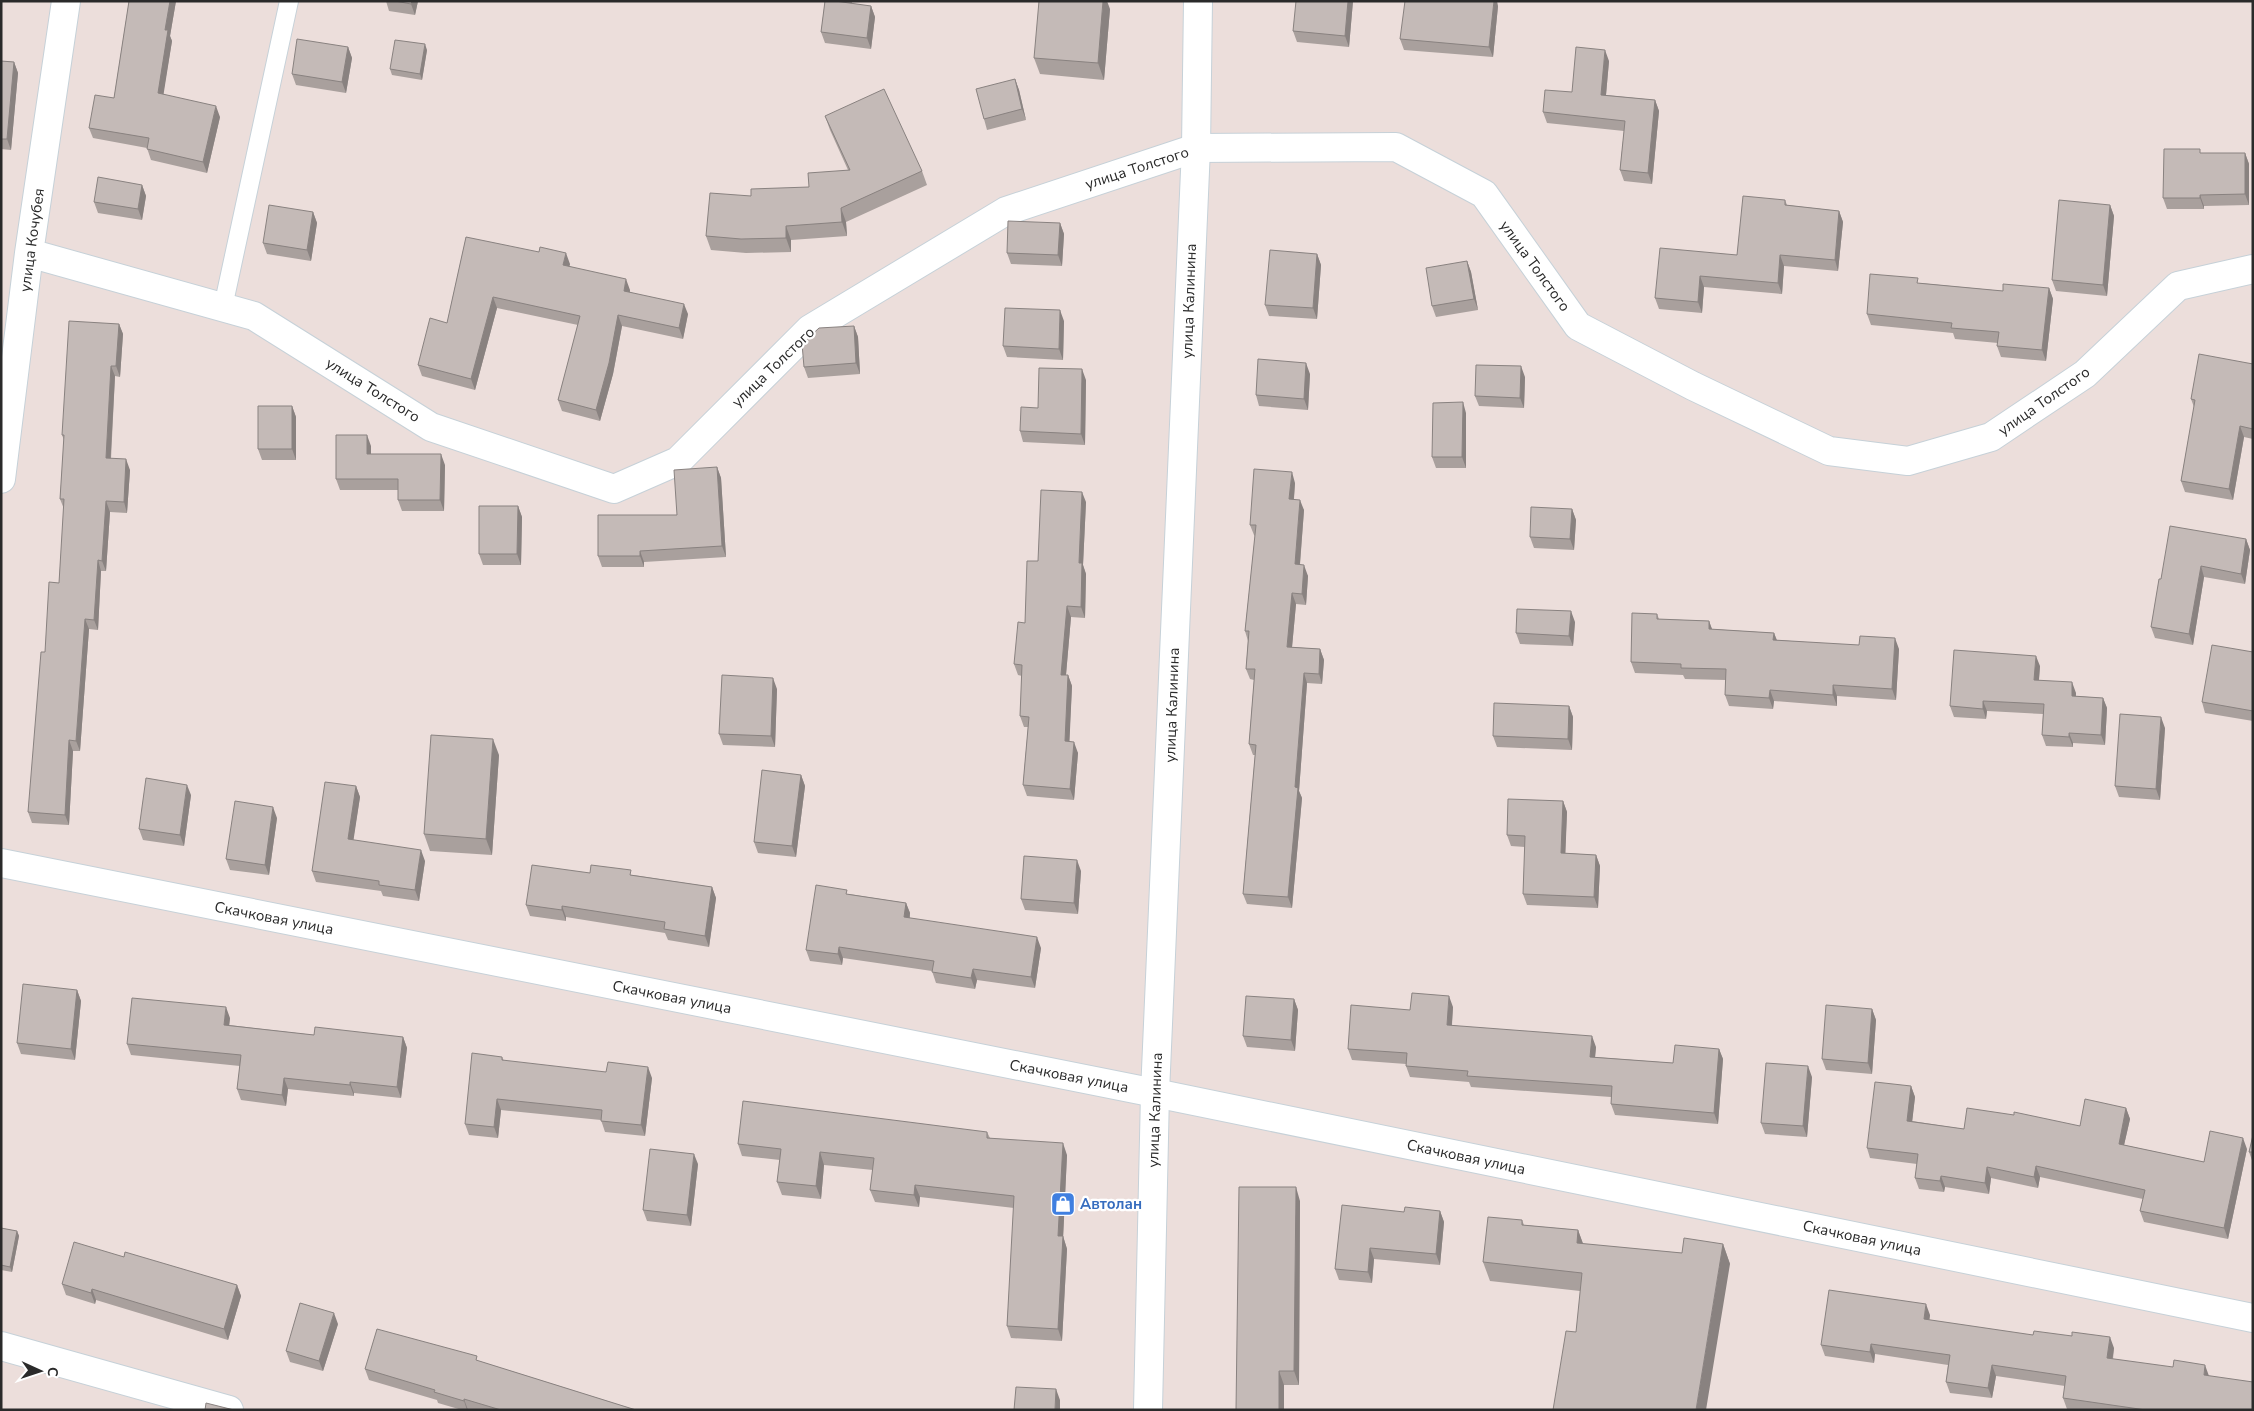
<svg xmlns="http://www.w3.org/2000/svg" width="2254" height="1411" viewBox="0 0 2254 1411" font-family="'Nunito Sans',sans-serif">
	<rect width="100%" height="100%" fill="#ecdedb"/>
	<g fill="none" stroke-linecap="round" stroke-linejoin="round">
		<defs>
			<path id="lane" d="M223 307 289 1"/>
			<path id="street" d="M29 253 254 316 431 427 614 489 678 461 810 329 1006 211 1196 148 1396 147 1484 194 1578 326 1693 386 1829 451 1908 461 1991 437 2085 374 2178 286 2253 269
				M1 479 29 253 66 1
				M1 863 1155 1093 2253 1318
				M1 1346 229 1410"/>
			<path id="secondary" d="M1148 1410 1155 1093 1196 148 1198 1"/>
		</defs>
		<use href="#lane" stroke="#c6d1d8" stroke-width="20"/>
		<use href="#street" stroke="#c6d1d8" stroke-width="30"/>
		<use href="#secondary" stroke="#c6d1d8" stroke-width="30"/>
		<use href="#lane" stroke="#fff" stroke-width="18"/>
		<use href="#street" stroke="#fff" stroke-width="28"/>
		<use href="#secondary" stroke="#fff" stroke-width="28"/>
	</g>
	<path fill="#a9a09d" d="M129 1H176L170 36 172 41 163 94 220 117 207 173 151 160 147 148 93 138 89 128 114 98Z
		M386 1H418L415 15 389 11Z
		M825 1H852V4L871 6 875 17 871 49 825 43 821 32Z
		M1353 1 1349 47 1297 42 1293 31Z
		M1498 6 1493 57 1404 50 1400 39Z
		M1110 9 1104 80 1040 74 1034 58Z
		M348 47 352 58 346 93 296 85 292 74Z
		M427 50 422 80 392 75 390 69Z
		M1 61 14 62 18 73 11 150 1 149Z
		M1609 61 1606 95 1655 100 1659 111 1652 184 1624 181 1620 170 1624 131 1547 123 1543 112 1572 92Z
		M1015 79 1019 90 1026 120 987 130 984 119Z
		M825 116 922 171 927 185 846 222 847 236 791 240V252L746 253 711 250 706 236 751 196 809 187 848 170 830 130Z
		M2201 153H2245L2249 164V205L2204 206V209H2167L2163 198Z
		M142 185 146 196 142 220 98 213 94 202Z
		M1785 200 1787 205 1839 211 1843 222 1838 271 1784 266 1782 294 1704 287 1702 313 1659 309 1655 298 1737 255Z
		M2110 205 2114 216 2107 296 2056 291 2052 280Z
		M313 212 317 223 311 261 267 254 263 243Z
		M1060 223 1064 234 1062 266 1011 264 1007 253Z
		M466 237 570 264 569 266 630 290V292L688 314 683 339 622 326 613 374 600 421 562 411 558 400 578 325 497 308 475 390 422 376 418 365 447 323Z
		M1317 254 1321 265 1317 319 1269 316 1265 305Z
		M1467 261 1471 272 1478 310 1436 317 1432 306Z
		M1920 283 2003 291 2049 288 2053 299 2046 361 2001 357 1997 346 1998 343 1955 339 1953 333 1871 325 1867 314Z
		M1064 321 1063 360 1007 357 1003 346Z
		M119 324 123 334 120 377 115 376 111 459 130 470 127 513 110 512 106 571H101L98 630 89 629 80 751H73L69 825 32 823 28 812 45 652 59 583 64 509 60 499 64 440 62 435Z
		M854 326 858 337 860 374 808 378 804 367Z
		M2253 364V439L2244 437 2233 500 2185 492 2181 481 2194 407 2191 399Z
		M1310 374 1308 410 1259 406 1256 395Z
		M1525 377 1524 408 1479 406 1475 396Z
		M1086 380 1085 445 1023 442 1020 431 1038 408Z
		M292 406 296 417V460H262L258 449Z
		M1466 413V468H1436L1432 457Z
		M371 446V454L445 465 444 511H402L398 500V490H340L336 479Z
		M717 467 721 478 726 557 644 562V567H602L598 556 677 515Z
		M1295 483 1294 499 1304 510 1300 565 1308 576 1306 605 1296 604 1292 647 1320 649 1324 660 1322 684 1307 683 1299 791 1302 798 1292 908 1247 904 1243 894 1255 755H1253L1249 744 1254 680 1250 679 1246 669 1248 641 1245 631 1255 536 1254 535 1250 525Z
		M1086 502 1083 565 1086 574 1085 618 1071 617 1066 675H1068L1072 686 1069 742 1078 753 1074 800 1027 796 1023 785 1028 727H1024L1020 716 1022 676 1018 675 1014 664 1025 623 1038 561Z
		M518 506 522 517 521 565H483L479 554Z
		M1572 509 1576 520 1574 550 1534 548 1530 537Z
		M2246 539 2250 550 2245 584 2204 577 2193 645 2155 638 2151 627 2161 579Z
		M1657 614 1659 619 1709 621 1712 629 1774 633 1777 640 1899 649 1896 700 1837 696V706L1774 701 1773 709 1729 706 1725 695 1726 680 1685 679 1683 675 1635 673 1631 662Z
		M1575 622 1573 646 1520 644 1516 633Z
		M2253 652V721L2205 713 2202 702Z
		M2040 666 2039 680 2076 693V696L2103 698 2107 708 2105 745 2073 743V747L2046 746 2042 735 2043 714 1987 711 1986 719 1954 717 1950 706Z
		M777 689 775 747 723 745 719 734Z
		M1569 706 1573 717 1572 750 1497 747 1493 736Z
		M2165 728 2160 800 2119 797 2115 786Z
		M499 755 492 855 430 851 424 834Z
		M801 775 805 786 796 857 758 853 754 842Z
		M356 786 360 797 353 840 425 861 419 901 383 896 381 891 316 882 312 871Z
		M191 795 184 846 143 840 139 829Z
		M1563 801 1567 812 1565 853 1596 855 1600 866 1598 908 1527 905 1523 894 1525 847 1511 846 1507 835Z
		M277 818 269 875 230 870 226 859Z
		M1081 871 1078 914 1025 910 1021 899Z
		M590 873 633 875 712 887 716 898 709 947 668 940 665 933 566 917V921L530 916 526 905Z
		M849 894 906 903 910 913V918L1041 948 1035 988 977 980 975 989 936 983 932 971 843 958 842 965 810 961 806 950Z
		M77 990 81 1001 75 1060 21 1054 17 1043Z
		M1294 999 1298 1010 1295 1051 1247 1047 1243 1036Z
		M1453 1007 1452 1025 1596 1047 1595 1057 1673 1063 1719 1049 1723 1059 1718 1124 1615 1115 1611 1104V1097L1471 1087 1469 1082 1410 1077 1406 1066V1064L1352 1060 1348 1049 1410 1010Z
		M1872 1009 1876 1020 1872 1074 1826 1070 1822 1059Z
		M230 1018 229 1025 314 1035 403 1037 407 1048 401 1098 354 1093V1096L288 1089 286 1106 241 1100 237 1089 240 1066 131 1055 127 1044Z
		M502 1057 504 1061 652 1078 645 1136 605 1132 601 1120 501 1110 498 1138 469 1135 465 1124Z
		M1812 1077 1807 1137 1765 1134 1761 1123Z
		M1911 1086 1915 1097 1912 1121 1964 1129 2080 1126 2126 1108 2130 1119 2124 1145 2204 1162 2247 1149 2228 1239 2144 1222 2140 1211 2143 1199 2040 1177 2038 1188 1991 1178 1989 1194 1945 1187 1944 1192 1919 1189 1915 1178 1917 1164 1870 1158 1867 1148Z
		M987 1132 990 1138 1067 1155 1063 1236 1067 1249 1062 1341 1011 1338 1007 1326 1014 1208 920 1197 919 1207 875 1202 870 1190 873 1170 824 1165 821 1199 782 1195 777 1182 780 1160 742 1156 738 1144Z
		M2253 1135V1163L2249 1152Z
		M698 1164 691 1226 647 1221 643 1210Z
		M1300 1201 1299 1385H1284V1410H1236Z
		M1440 1211 1444 1222 1440 1265 1374 1259 1372 1283 1339 1280 1335 1269 1404 1212Z
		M1522 1220 1524 1225 1578 1230 1583 1244 1682 1253 1723 1244 1730 1264 1580 1291 1490 1281 1483 1262Z
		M1 1228 17 1231 19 1236 12 1272 1 1270Z
		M124 1257 237 1285 241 1296 228 1340 96 1300 95 1304 66 1295 62 1284Z
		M1930 1315 1929 1320 2114 1348 2113 1359 2209 1376 2253 1410H2073L2067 1409 2063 1398 2065 1386 1996 1376 1992 1398 1950 1393 1946 1382 1948 1365 1875 1354 1874 1363 1825 1356 1821 1345Z
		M338 1324 323 1371 290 1362 286 1351Z
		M479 1361 636 1410H462L438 1403 437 1400 369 1380 365 1369Z"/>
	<path fill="#898280" d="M170 1H176L170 36 172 41 162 104 158 93 165 30Z
		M412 1H418L415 15 411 4Z
		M1103 1H1107L1110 9 1104 80 1098 63Z
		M1348 1H1353L1349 47 1345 36Z
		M1494 1H1497L1498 6 1493 57 1489 47Z
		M871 6 875 17 871 49 867 38Z
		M425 44 427 50 422 80 420 74Z
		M348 47 352 58 346 93 342 82Z
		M1605 50 1609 61 1605 106 1601 95Z
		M14 62 18 73 11 150 7 139Z
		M1015 79 1019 90 1026 120 1022 109Z
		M1655 100 1659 111 1652 184 1648 173Z
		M216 106 220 117 207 173 203 162Z
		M2245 153 2249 164V205L2245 194Z
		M142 185 146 196 142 220 138 209Z
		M2200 195 2204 206V209L2200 198Z
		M2110 205 2114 216 2107 296 2103 285Z
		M841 208 846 222 847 236 842 222Z
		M1839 211 1843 222 1838 271 1835 260Z
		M313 212 317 223 311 261 307 250Z
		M1060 223 1064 234 1062 266 1058 255Z
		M786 226 791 240V252L786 238Z
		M566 253 570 264 567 276 563 265Z
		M1317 254 1321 265 1317 319 1313 308Z
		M1780 255 1784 266 1782 294 1778 283Z
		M1467 261 1471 272 1478 310 1474 299Z
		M1700 276 1704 287 1702 313 1698 302Z
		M626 279 630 290 628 302 624 291Z
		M2049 288 2053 299 2046 361 2042 350Z
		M493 297 497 308 475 390 471 379Z
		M684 304 688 314 683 339 679 328Z
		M1060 310 1064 321 1063 360 1059 349Z
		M618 315 622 326 613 374 600 421 596 410Z
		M119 324 123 334 120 377 116 366Z
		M854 326 858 337 860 374 856 363Z
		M1306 363 1310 374 1308 410 1304 399Z
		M111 366 115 376 110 469 106 458Z
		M1521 366 1525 377 1524 408 1520 398Z
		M1082 369 1086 380 1085 445 1081 434Z
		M1463 402 1466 413V468L1462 457Z
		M292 406 296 417V460L292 449Z
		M2240 426 2244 437 2233 500 2229 489Z
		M367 435 371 446V465L367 454Z
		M441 454 445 465 444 511 440 500Z
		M126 459 130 470 127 513 124 502Z
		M717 467 721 478 726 557 722 546Z
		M1292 472 1295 483 1293 509 1289 499Z
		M1082 492 1086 502 1083 565 1086 574 1085 618 1081 607 1079 563Z
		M1300 500 1304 510 1299 575 1295 564Z
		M106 501 110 512 106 571 102 561Z
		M518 506 522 517 521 565 517 554Z
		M1572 509 1576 520 1574 550 1570 539Z
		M2246 539 2250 550 2245 584 2241 574Z
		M640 551 644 562V567L640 556Z
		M98 560 101 571 98 630 94 620Z
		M1304 565 1308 576 1306 605 1302 594Z
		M2201 566 2204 577 2193 645 2189 634Z
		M1292 593 1296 604 1291 658 1287 647Z
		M1067 606 1071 617 1065 686 1061 675Z
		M1571 611 1575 622 1573 646 1569 636Z
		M85 619 89 629 80 751 76 741Z
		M1709 621 1713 632 1709 629Z
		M1774 633 1778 644 1773 640Z
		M1895 638 1899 649 1896 700 1892 689Z
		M1320 649 1324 660 1322 684 1319 674Z
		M2036 656 2040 666 2038 690 2034 680Z
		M1304 673 1307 683 1299 791 1302 798 1292 908 1288 897 1295 787Z
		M1068 675 1072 686 1069 752 1065 741Z
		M773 678 777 689 775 747 771 736Z
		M2072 682 2076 693 2075 706 2072 696Z
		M1833 685 1837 696V706L1833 695Z
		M1770 690 1774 701 1773 709 1769 698Z
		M2103 698 2107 708 2105 745 2101 735Z
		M1983 701 1987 711 1986 719 1983 709Z
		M1569 706 1573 717 1572 750 1568 739Z
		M2161 717 2165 728 2160 800 2156 789Z
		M2069 733 2073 743V747L2069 737Z
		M493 739 499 755 492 855 486 839Z
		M69 740 73 751 69 825 65 815Z
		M1074 742 1078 753 1074 800 1070 789Z
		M801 775 805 786 796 857 792 846Z
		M187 785 191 795 184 846 180 835Z
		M356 786 360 797 352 850 348 839Z
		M1563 801 1567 812 1565 864 1561 853Z
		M273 807 277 818 269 875 265 865Z
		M421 850 425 861 419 901 415 890Z
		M1596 855 1600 866 1598 908 1594 897Z
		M1077 860 1081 871 1078 914 1074 903Z
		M712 887 716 898 709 947 705 936Z
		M906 903 910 913 908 928 904 917Z
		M562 906 566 917V921L562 910Z
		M1037 937 1041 948 1035 988 1031 977Z
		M839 947 843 958 842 965 838 954Z
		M973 969 977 980 975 989 971 978Z
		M77 990 81 1001 75 1060 71 1049Z
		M1449 996 1453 1007 1451 1036 1447 1025Z
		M1294 999 1298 1010 1295 1051 1291 1040Z
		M226 1007 230 1018 228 1036 224 1025Z
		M1872 1009 1876 1020 1872 1074 1868 1063Z
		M1592 1036 1596 1047 1594 1068 1590 1057Z
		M403 1037 407 1048 401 1098 397 1087Z
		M1719 1049 1723 1059 1718 1124 1714 1113Z
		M1808 1066 1812 1077 1807 1137 1803 1126Z
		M648 1067 652 1078 645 1136 641 1125Z
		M284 1078 288 1089 286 1106 282 1095Z
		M350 1082 354 1093V1096L350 1085Z
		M1911 1086 1915 1097 1911 1132 1907 1121Z
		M497 1099 501 1110 498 1138 494 1127Z
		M2126 1108 2130 1119 2122 1154 2119 1144Z
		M2243 1138 2247 1149 2228 1239 2224 1228Z
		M1063 1143 1067 1155 1063 1240V1236L1067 1249 1062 1341 1058 1329V1236Z
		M820 1152 824 1165 821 1199 816 1186Z
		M694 1154 698 1164 691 1226 687 1215Z
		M2036 1166 2040 1177 2038 1188 2034 1177Z
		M1987 1167 1991 1178 1989 1194 1985 1183Z
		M1941 1176 1945 1187 1944 1192 1940 1181Z
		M915 1185 920 1197 919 1207 914 1195Z
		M1296 1187 1300 1201 1299 1385 1294 1371Z
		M1440 1211 1444 1222 1440 1265 1436 1254Z
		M1578 1230 1585 1249 1577 1243Z
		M17 1231 19 1236 12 1272 10 1267Z
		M1723 1244 1730 1264 1706 1410H1696Z
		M1370 1248 1374 1259 1372 1283 1368 1272Z
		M237 1285 241 1296 228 1340 224 1329Z
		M92 1289 96 1300 95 1304 91 1293Z
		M1926 1304 1930 1315 1928 1330 1924 1319Z
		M334 1313 338 1324 323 1371 319 1361Z
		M2110 1337 2114 1348 2111 1369 2107 1358Z
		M1871 1344 1875 1354 1874 1363 1870 1352Z
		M1992 1365 1996 1376 1992 1398 1988 1388Z
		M2205 1365 2209 1376 2204 1375Z
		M1279 1371 1284 1385V1410H1279Z
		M1056 1389 1060 1400V1410H1055Z
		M464 1399 468 1410H467L464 1401Z"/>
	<path fill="#c4bab7" stroke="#898280" d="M129 1H170L165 30H168L158 93 216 106 203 162 147 149 149 138 89 128 95 95 114 98Z
		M395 1H412L411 4Z
		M825 1H835L871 6 867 38 821 32Z
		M1039 1H1103L1098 63 1034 58Z
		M1296 1H1348L1345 36 1293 31Z
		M1405 1H1494L1489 47 1400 39Z
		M297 39 348 47 342 82 292 74Z
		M395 40 425 44 420 74 390 69Z
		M1576 47 1605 50 1601 95 1655 100 1648 173 1620 170 1625 121 1543 112 1545 90 1572 92Z
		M1 61 14 62 7 139H1Z
		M1015 79 1022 109 984 119 976 89Z
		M884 89 922 171 841 208 842 222 786 226V238L741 239 706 236 710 193 751 196V189L809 187 808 173 850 170 825 116Z
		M2164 149H2200V153H2245V194L2200 195V198H2163Z
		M98 177 142 185 138 209 94 202Z
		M1743 196 1785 200V205L1839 211 1835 260 1780 255 1778 283 1700 276 1698 302 1655 298 1660 248 1737 255Z
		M2059 200 2110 205 2103 285 2052 280Z
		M269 205 313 212 307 250 263 243Z
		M1008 221 1060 223 1058 255 1007 253Z
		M466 237 539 252 540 247 566 253 563 265 626 279 624 291 684 304 679 328 618 315 609 363 596 410 558 400 580 316 493 297 471 379 418 365 430 318 447 323Z
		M1270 250 1317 254 1313 308 1265 305Z
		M1467 261 1474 299 1432 306 1426 268Z
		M1870 274 1918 278 1917 283 2003 291V284L2049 288 2042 350 1997 346 1999 332 1951 328 1952 323 1867 314Z
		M1005 308 1060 310 1059 349 1003 346Z
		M69 321 119 324 116 366H111L106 458 126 459 124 502 106 501 102 561 98 560 94 620 85 619 76 741 69 740 65 815 28 812 41 652H45L49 582 59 583 64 499H60L64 435H62Z
		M854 326 856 363 804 367 802 344 819 328Z
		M2199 354 2253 364V429L2240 426 2229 489 2181 481 2195 400 2191 399Z
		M1258 359 1306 363 1304 399 1256 395Z
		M1476 365 1521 366 1520 398 1475 396Z
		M1039 368 1082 369 1081 434 1020 431 1021 407 1038 408Z
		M1463 402 1462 457H1432L1433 403Z
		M258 406H292V449H258Z
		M336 435H367V454H441L440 500H398V479H336Z
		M717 467 722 546 640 551V556H598V515H677L674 470Z
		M1254 469 1292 472 1289 499 1300 500 1295 564 1304 565 1302 594 1292 593 1287 647 1320 649 1319 674 1304 673 1295 787 1298 788 1288 897 1243 894 1256 745 1249 744 1255 669H1246L1249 631H1245L1256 525H1250Z
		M1041 490 1082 492 1079 563H1082L1081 607 1067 606 1061 675H1068L1065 741 1074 742 1070 789 1023 785 1029 717 1020 716 1022 665 1014 664 1018 622 1025 623 1027 561H1038Z
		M479 506H518L517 554H479Z
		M1531 507 1572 509 1570 539 1530 537Z
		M2170 526 2246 539 2241 574 2201 566 2189 634 2151 627 2159 579H2161Z
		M1517 609 1571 611 1569 636 1516 633Z
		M1632 613 1657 614V619L1709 621V629L1774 633 1773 640 1859 645 1860 636 1895 638 1892 689 1833 685V695L1770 690 1769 698 1725 695 1726 669 1681 668V664L1631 662Z
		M2212 645 2253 652V711L2202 702Z
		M1954 650 2036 656 2034 680 2072 682V696L2103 698 2101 735 2069 733V737L2042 735 2044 704 1983 701V709L1950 706Z
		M722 675 773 678 771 736 719 734Z
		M1494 703 1569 706 1568 739 1493 736Z
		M2120 714 2161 717 2156 789 2115 786Z
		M431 735 493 739 486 839 424 834Z
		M762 770 801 775 792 846 754 842Z
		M146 778 187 785 180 835 139 829Z
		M325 782 356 786 348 839 421 850 415 890 379 885V881L312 871Z
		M1508 799 1563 801 1561 853 1596 855 1594 897 1523 894 1525 836 1507 835Z
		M235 801 273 807 265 865 226 859Z
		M1024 856 1077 860 1074 903 1021 899Z
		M532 865 590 873 591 865 631 870 630 875 712 887 705 936 664 929 665 922 562 906V910L526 905Z
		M816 885 847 890 846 894 906 903 904 917 1037 937 1031 977 973 969 971 978 932 972 934 961 839 947 838 954 806 950Z
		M23 984 77 990 71 1049 17 1043Z
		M1412 993 1449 996 1447 1025 1592 1036 1590 1057 1673 1063 1675 1045 1719 1049 1714 1113 1611 1104 1612 1086 1467 1076 1468 1071 1406 1066 1407 1053 1348 1049 1351 1005 1410 1010Z
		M1246 996 1294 999 1291 1040 1243 1036Z
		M132 998 226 1007 224 1025 314 1035 315 1027 403 1037 397 1087 350 1082V1085L284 1078 282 1095 237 1089 241 1055 127 1044Z
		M1826 1005 1872 1009 1868 1063 1822 1059Z
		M472 1053 502 1057V1060L606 1072 608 1062 648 1067 641 1125 601 1121 602 1110 497 1099 494 1127 465 1124Z
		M1766 1063 1808 1066 1803 1126 1761 1123Z
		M1875 1082 1911 1086 1907 1121 1964 1129 1967 1108 2014 1115V1112L2080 1126 2085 1099 2126 1108 2119 1144 2204 1162 2210 1131 2243 1138 2224 1228 2140 1211 2145 1190 2036 1166 2034 1177 1987 1167 1985 1183 1941 1176 1940 1181 1915 1178 1918 1154 1867 1148Z
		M743 1101 987 1132V1138L1063 1143 1058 1236H1063L1058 1329 1007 1326 1014 1196 915 1185 914 1195 870 1190 874 1158 820 1152 816 1186 777 1182 781 1149 738 1144Z
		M2253 1135V1152H2249Z
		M650 1149 694 1154 687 1215 643 1210Z
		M1239 1187H1296L1294 1371H1279V1410H1236Z
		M1342 1205 1404 1212 1405 1207 1440 1211 1436 1254 1370 1248 1368 1272 1335 1269Z
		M1488 1217 1522 1220V1225L1578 1230 1577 1243 1682 1253 1684 1238 1723 1244 1696 1410H1553L1566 1331 1576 1332 1582 1273 1483 1262Z
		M1 1228 17 1231 10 1267 1 1265Z
		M74 1242 124 1257 125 1252 237 1285 224 1329 92 1289 91 1293 62 1284Z
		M1829 1290 1926 1304 1924 1319 2033 1335 2034 1331 2072 1336V1332L2110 1337 2107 1358 2173 1367 2174 1360 2205 1365 2204 1375 2253 1382V1410H2146L2063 1398 2066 1376 1992 1365 1988 1388 1946 1382 1950 1355 1871 1344 1870 1352 1821 1345Z
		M300 1303 334 1313 319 1361 286 1351Z
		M377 1329 477 1356 476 1360 636 1410H501L464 1399V1401L434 1392 435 1390 365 1369Z
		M1016 1387 1056 1389 1055 1410H1014Z
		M206 1403 234 1410H205Z"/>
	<defs>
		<symbol id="shop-square" viewBox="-11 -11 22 22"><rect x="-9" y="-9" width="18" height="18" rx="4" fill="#3f7fe0" stroke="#fff"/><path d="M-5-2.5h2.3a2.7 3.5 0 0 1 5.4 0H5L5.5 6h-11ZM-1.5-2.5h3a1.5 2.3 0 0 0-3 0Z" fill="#fff"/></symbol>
	</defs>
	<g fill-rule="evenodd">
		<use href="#shop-square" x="1049" y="1190" width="28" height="28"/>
	</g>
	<g text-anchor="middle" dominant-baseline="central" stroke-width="4.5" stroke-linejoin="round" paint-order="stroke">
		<g font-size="15" fill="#2a2a2a" stroke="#fff">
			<text transform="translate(1137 168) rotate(-18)">улица Толстого</text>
			<text transform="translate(32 240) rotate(-82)">улица Кочубея</text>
			<text transform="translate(1535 266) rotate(54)">улица Толстого</text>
			<text transform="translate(1189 301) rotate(-88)">улица Калинина</text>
			<text transform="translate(773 367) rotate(-44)">улица Толстого</text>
			<text transform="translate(373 390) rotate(32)">улица Толстого</text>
			<text transform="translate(2044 401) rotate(-35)">улица Толстого</text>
			<text transform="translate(1172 705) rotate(-88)">улица Калинина</text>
			<text transform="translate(274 918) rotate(11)">Скачковая улица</text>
			<text transform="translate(672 997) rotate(11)">Скачковая улица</text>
			<text transform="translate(1069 1076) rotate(11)">Скачковая улица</text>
			<text transform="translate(1155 1110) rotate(-88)">улица Калинина</text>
			<text transform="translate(1466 1157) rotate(12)">Скачковая улица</text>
			<text transform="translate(1862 1238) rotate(12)">Скачковая улица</text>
		</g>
		<g font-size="15" font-weight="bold" fill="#366cbe" stroke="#fff" text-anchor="start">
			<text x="1080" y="1204">Автолан</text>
		</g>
	</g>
	<rect width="2254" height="1411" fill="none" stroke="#2a2a2a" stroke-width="5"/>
	<g transform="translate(40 1371) rotate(93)" stroke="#ffffff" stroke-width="4" paint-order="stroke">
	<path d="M0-4L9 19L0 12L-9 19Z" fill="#2a2a2a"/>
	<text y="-8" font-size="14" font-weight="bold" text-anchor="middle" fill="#2a2a2a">С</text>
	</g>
</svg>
